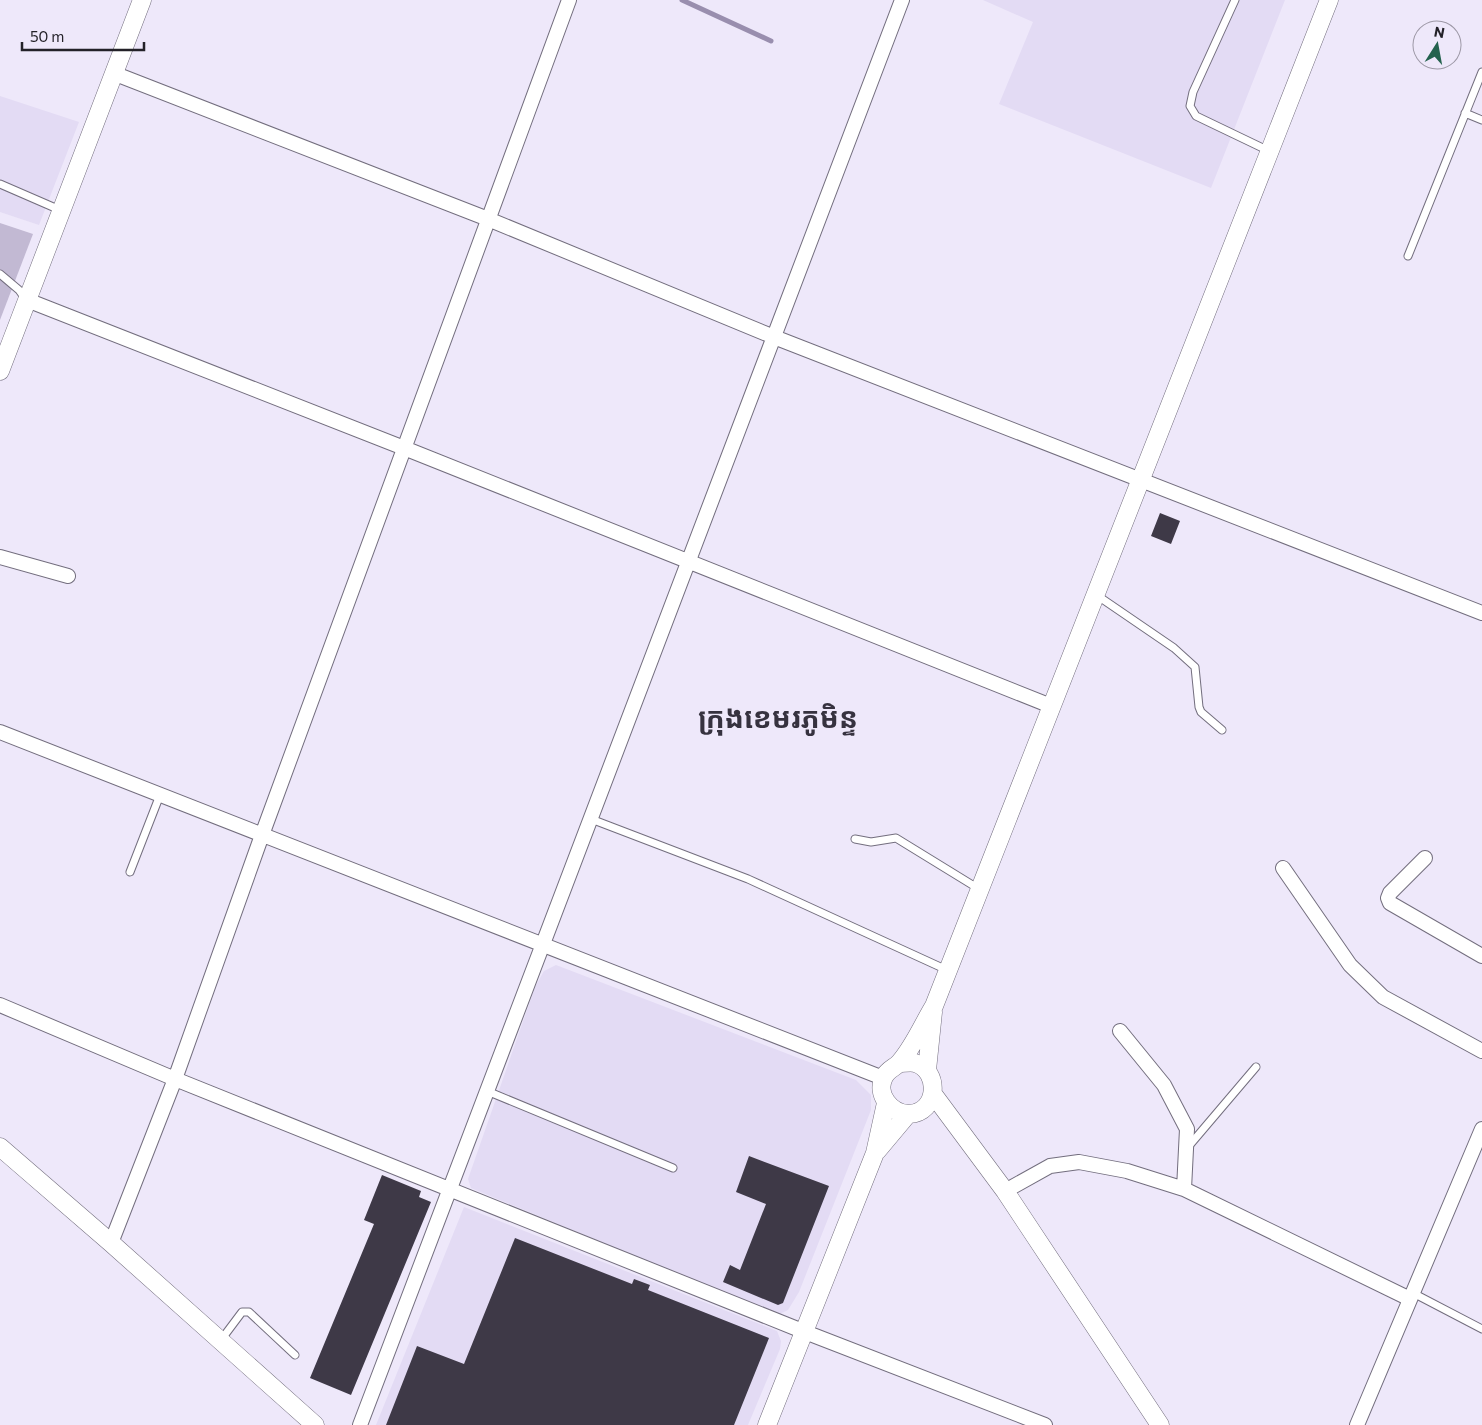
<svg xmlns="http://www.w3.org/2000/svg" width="1482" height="1425" viewBox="0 0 1482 1425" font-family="Commissioner,'Noto Sans Khmer',sans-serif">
	<rect width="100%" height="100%" fill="#eee8fa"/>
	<path fill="#e3dbf4" d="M983 0H1285L1211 188 999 104 1033 22Z
		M0 96 79 122 39 225 0 212Z
		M556 965 856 1080 871 1095V1110L799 1292 788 1310 778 1315 471 1188 468 1179 535 987 544 971Z
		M464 1207 777 1331 781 1341 780 1349 748 1425H376Z"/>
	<path fill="#c2b9d3" d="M0 223 33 234 0 320Z"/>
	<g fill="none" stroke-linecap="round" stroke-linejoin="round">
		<path stroke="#998eae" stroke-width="5" d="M682 0 771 41"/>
	</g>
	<path fill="#3e3947" d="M1160 513 1180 521 1171 544 1151 536Z
		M749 1156 829 1186 783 1303 778 1305 723 1282 730 1265 740 1270 766 1204 736 1192Z
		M382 1175 421 1191 419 1197 431 1202 351 1395 310 1378 374 1224 364 1220Z
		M515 1238 632 1284 634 1279 650 1285 648 1290 769 1338 734 1425H386L417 1346 464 1364Z"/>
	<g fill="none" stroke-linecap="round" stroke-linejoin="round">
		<defs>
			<path id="service" d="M1235 0 1193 92 1190 106 1196 116 1269 151
				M1465 113 1482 120
				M0 184 60 210
				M1408 256 1482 72
				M0 274 19 290 26 300
				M1095 594 1174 648 1195 667 1199 707 1201 712 1222 730
				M591 819 748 879 947 970
				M855 839 871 842 896 838 979 889
				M130 872 160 795
				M487 1091 673 1168
				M1188 1147 1256 1067
				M1413 1293 1482 1329
				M221 1340 242 1312H249L295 1355"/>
			<path id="minor" d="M113 73 488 219 774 337 1482 613
				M27 300 404 448 1051 706
				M0 557 68 576
				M0 732 883 1078
				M1425 858 1390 893 1388 898 1390 903 1482 956
				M1283 868 1350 965 1383 997 1482 1051
				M0 1005 175 1079 805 1332 1045 1425
				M1120 1031 1164 1085 1187 1129 1184 1189
				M1005 1191 1050 1166 1079 1162 1127 1171 1184 1189 1410 1299
				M111 1243 175 1079 262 835 569 0
				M360 1425 902 0
				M1357 1425 1482 1129"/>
			<path id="tertiary" d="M0 371 142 0
				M900 1063C904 1063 911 1062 915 1063 941 1071 938 1113 909 1114 891 1114 875 1094 884 1077 888 1069 895 1068 900 1062 914 1046 923 1024 934 1006L1329 0
				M927 1070 933 1012
				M933 1094 1005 1191 1160 1425
				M0 1147 111 1243 315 1425
				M877 1151 908 1114
				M767 1425 875 1153 886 1103"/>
		</defs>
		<use href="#service" stroke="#736e7e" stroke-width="9"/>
		<use href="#minor" stroke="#736e7e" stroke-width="16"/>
		<use href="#tertiary" stroke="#736e7e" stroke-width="19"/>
		<use href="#service" stroke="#fff" stroke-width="7"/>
		<use href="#minor" stroke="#fff" stroke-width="14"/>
		<use href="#tertiary" stroke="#fff" stroke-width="18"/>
	</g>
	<g text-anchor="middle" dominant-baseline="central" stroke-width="5" stroke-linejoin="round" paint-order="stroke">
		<g font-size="28" font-weight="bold" fill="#36323f" stroke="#eee8fa">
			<text x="778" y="717">ក្រុងខេមរភូមិន្ទ</text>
		</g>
	</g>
	<g transform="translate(1437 45) rotate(11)"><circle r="24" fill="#eee8fa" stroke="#9d98a6"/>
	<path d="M0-4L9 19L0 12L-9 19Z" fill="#24624e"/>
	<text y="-8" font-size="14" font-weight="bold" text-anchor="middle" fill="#232128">N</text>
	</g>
	<path d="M22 42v8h122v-8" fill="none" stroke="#232128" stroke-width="2.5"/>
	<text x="30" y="42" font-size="15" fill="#232128" stroke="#eee8fa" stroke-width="4" paint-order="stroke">50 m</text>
</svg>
